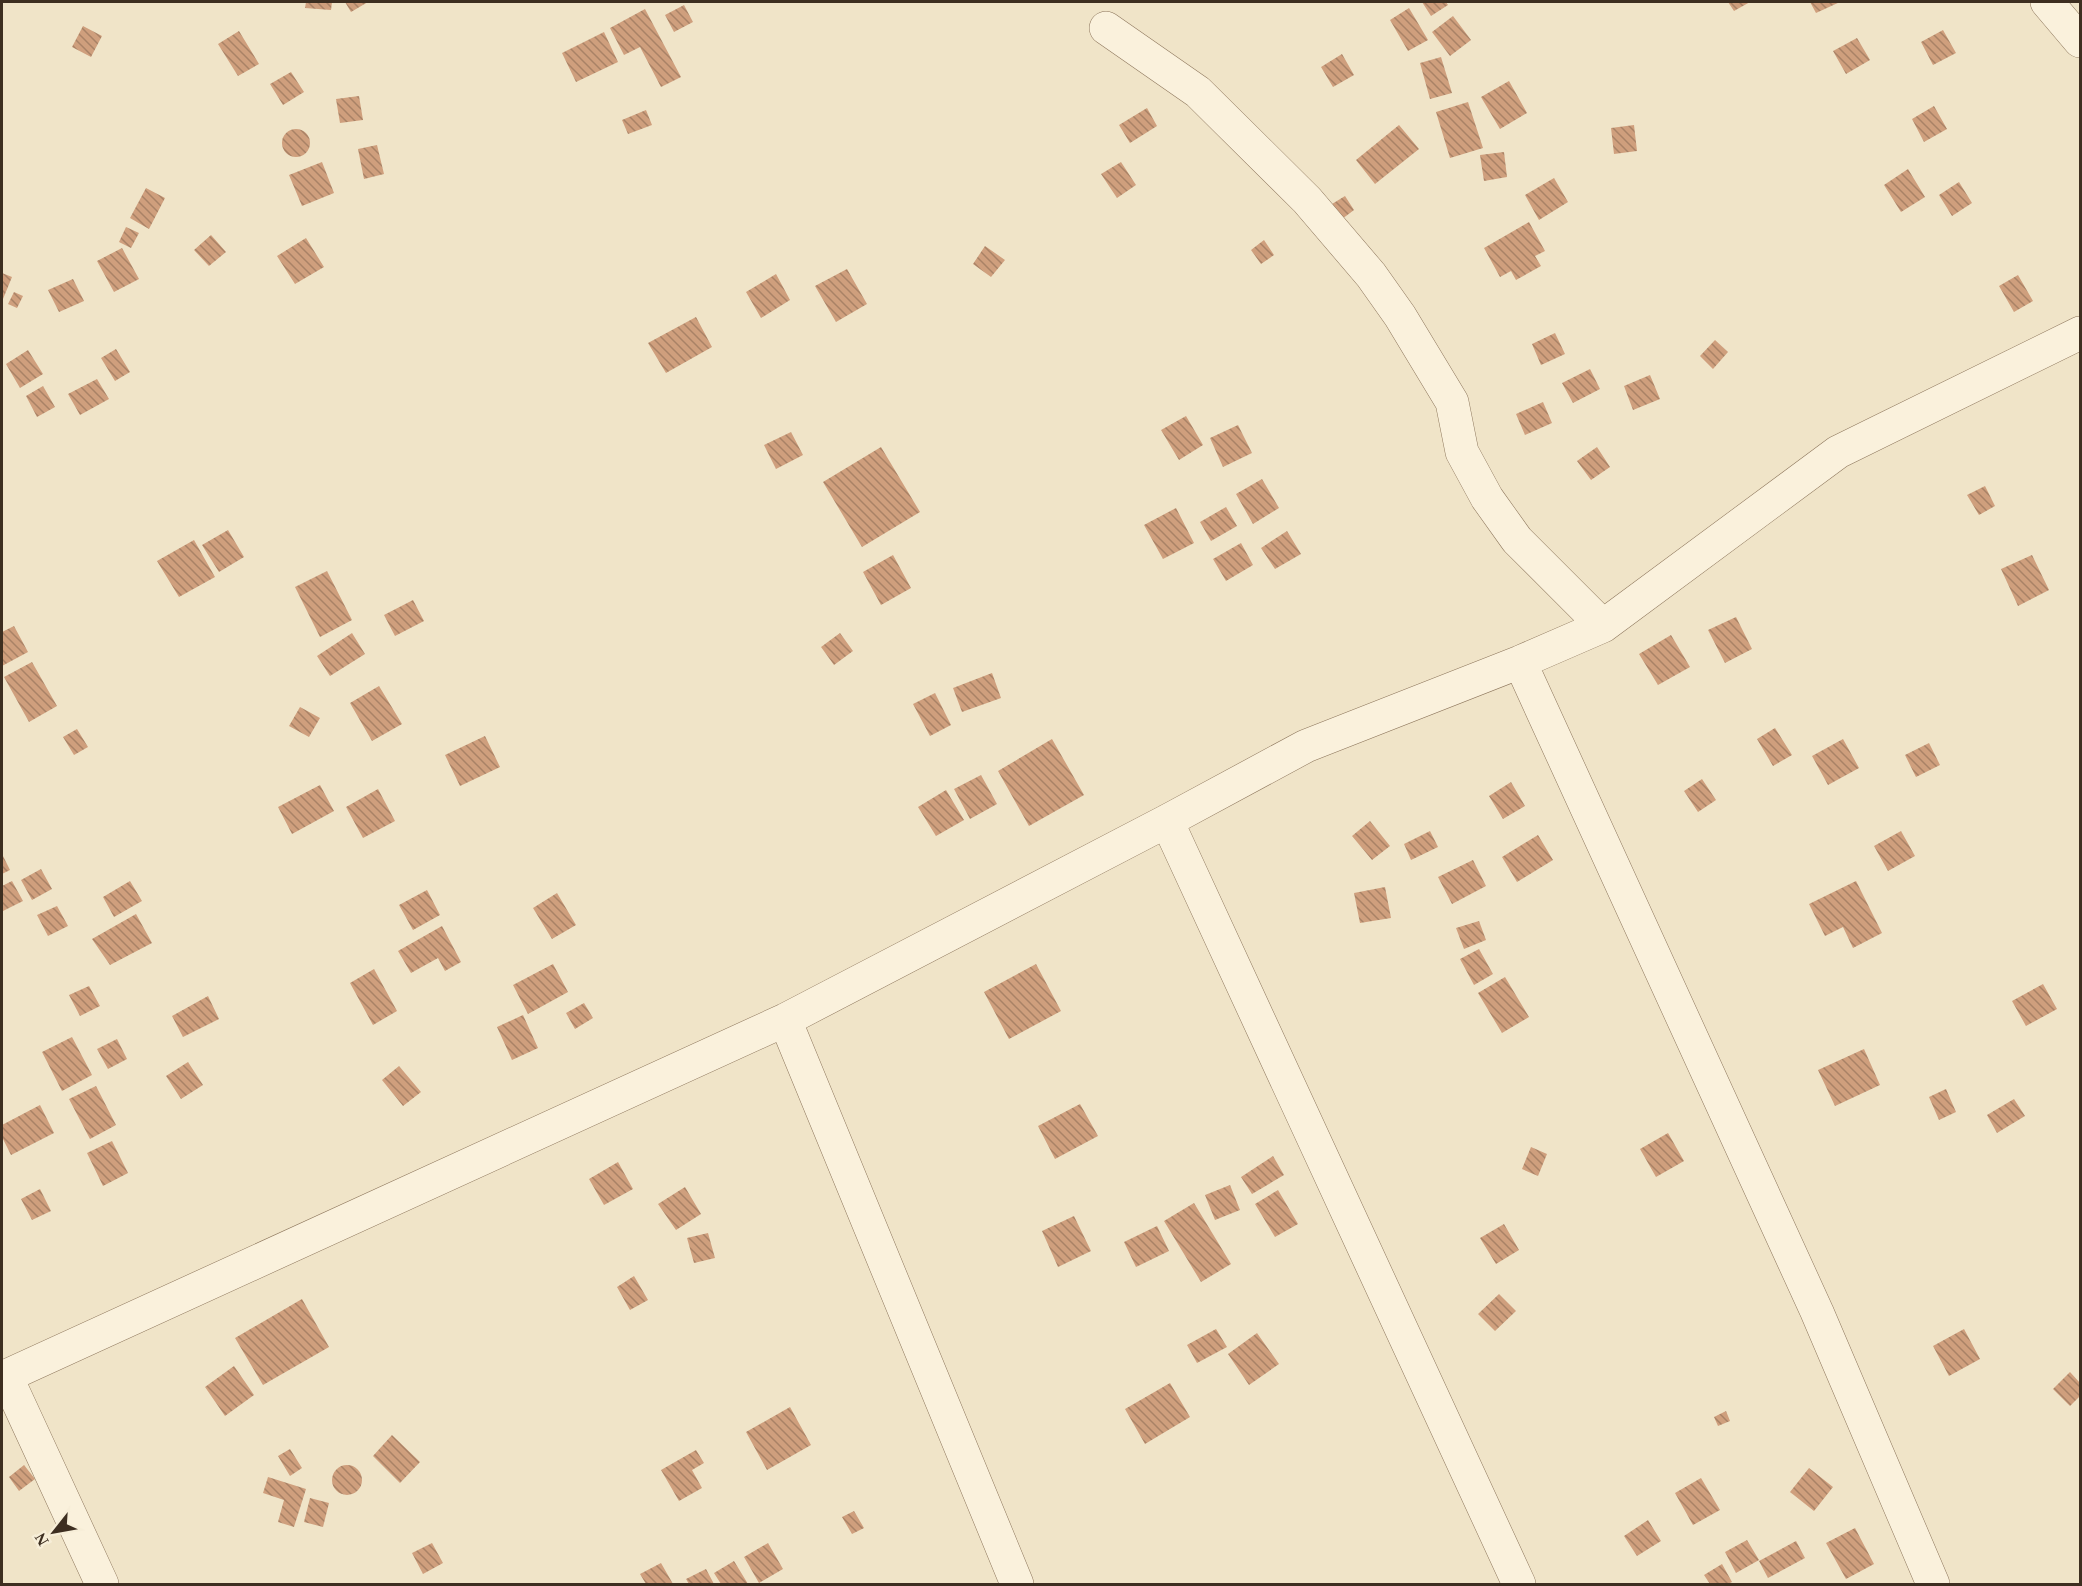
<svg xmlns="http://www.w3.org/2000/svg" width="2082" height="1586" viewBox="0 0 2082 1586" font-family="Georgia,serif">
	<defs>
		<pattern id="building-back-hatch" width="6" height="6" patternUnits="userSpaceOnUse" patternTransform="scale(1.5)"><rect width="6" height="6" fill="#cf9f7d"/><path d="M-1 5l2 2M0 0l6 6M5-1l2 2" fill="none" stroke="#a98266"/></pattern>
	</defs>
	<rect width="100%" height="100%" fill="#f0e4c8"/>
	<path fill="url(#building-back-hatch)" d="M306 2H332L331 10 305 8Z
		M345 2H368L351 12Z
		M1422 2H1446L1448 5 1431 16Z
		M1728 2H1750L1734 11Z
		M1810 2H1840L1816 13Z
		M684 5 693 22 674 32 665 15Z
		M1409 8 1428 40 1408 51 1390 20Z
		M645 9 681 77 661 87 640 47 624 55 610 28Z
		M1453 16 1471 40 1450 56 1432 32Z
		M83 26 102 36 91 57 72 47Z
		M1943 30 1956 53 1933 65 1921 42Z
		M239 31 259 64 238 76 218 44Z
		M604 32 618 62 576 82 562 53Z
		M1857 38 1870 60 1846 74 1833 51Z
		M1342 54 1354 75 1333 87 1321 67Z
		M1441 57 1452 93 1430 99 1420 63Z
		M291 72 304 92 283 105 270 84Z
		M1509 81 1527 113 1500 129 1481 97Z
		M359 96 363 120 340 123 336 99Z
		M1468 102 1483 148 1450 158 1436 112Z
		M1934 106 1947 129 1924 142 1912 119Z
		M1147 108 1157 126 1130 143 1119 125Z
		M646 110 652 125 628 134 622 120Z
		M1399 125 1419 149 1375 184 1356 160Z
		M1634 125 1637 151 1614 154 1611 128Z
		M282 143a14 14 0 1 1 28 0a14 14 0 1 1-28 0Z
		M377 145 384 174 364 179 358 149Z
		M1504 152 1507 177 1484 181 1480 155Z
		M322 162 334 193 302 206 289 175Z
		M1121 162 1136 185 1117 198 1101 174Z
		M1908 169 1925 197 1901 212 1884 185Z
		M1554 178 1568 202 1539 220 1525 195Z
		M1959 182 1972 203 1952 216 1939 195Z
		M146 188 165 198 149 229 130 218Z
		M1345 196 1354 210 1342 219 1332 204Z
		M1529 222 1545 251 1535 256 1541 266 1516 280 1511 271 1500 277 1484 248Z
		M126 227 139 233 131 248 119 242Z
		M211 235 226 252 209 266 194 250Z
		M306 238 324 267 295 284 277 256Z
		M1264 240 1274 255 1261 264 1251 250Z
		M985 246 1005 260 991 277 973 264Z
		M122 248 139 279 114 292 97 261Z
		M847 269 867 304 836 322 815 286Z
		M2 273 12 277 3 299 2 298Z
		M776 274 790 300 761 318 746 292Z
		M2018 275 2033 301 2014 312 1999 286Z
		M73 279 84 301 59 312 48 290Z
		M14 292 23 296 17 308 8 304Z
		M696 317 712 347 666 373 648 343Z
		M1555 333 1565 354 1541 365 1532 344Z
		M1715 340 1728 352 1713 369 1700 356Z
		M116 349 130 372 115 381 101 358Z
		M28 350 43 374 20 388 6 364Z
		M1590 369 1600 389 1573 403 1562 383Z
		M1650 375 1660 399 1633 410 1624 386Z
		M97 379 109 399 80 415 68 394Z
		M43 386 55 407 37 417 26 396Z
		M1543 402 1552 423 1525 435 1516 414Z
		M1186 416 1203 445 1179 460 1161 430Z
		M1238 425 1252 453 1223 467 1210 438Z
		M791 432 803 455 776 469 764 445Z
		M881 447 920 512 862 547 823 482Z
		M1597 447 1610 467 1591 480 1577 461Z
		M1262 479 1279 508 1253 524 1236 494Z
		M1985 486 1995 506 1979 515 1967 495Z
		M1226 507 1237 526 1211 541 1200 522Z
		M1176 508 1194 543 1163 559 1144 525Z
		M228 530 244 557 219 572 202 545Z
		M1287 531 1301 554 1275 569 1261 548Z
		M194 540 215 577 179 597 157 561Z
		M1241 543 1253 565 1226 581 1213 559Z
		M893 555 911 588 881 605 863 572Z
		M2032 555 2049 590 2018 606 2001 569Z
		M327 571 352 620 320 637 295 587Z
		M413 600 424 621 395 636 384 615Z
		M1736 617 1752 649 1725 663 1708 630Z
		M14 626 28 652 2 666V632Z
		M352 633 365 654 330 676 317 656Z
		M840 633 853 651 834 665 821 647Z
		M1671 635 1690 667 1658 685 1639 654Z
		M32 662 57 706 29 722 4 677Z
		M992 673 1001 698 962 712 953 688Z
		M379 686 402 724 372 741 350 703Z
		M935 693 951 725 930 736 913 704Z
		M300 707 320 718 309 737 289 726Z
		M1775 728 1792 755 1773 766 1757 739Z
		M77 729 88 747 74 755 63 737Z
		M485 736 500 767 460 786 445 755Z
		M1052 739 1084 795 1029 826 998 771Z
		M1843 739 1859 768 1828 785 1812 756Z
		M1929 743 1940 765 1916 777 1905 755Z
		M981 775 997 804 970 819 954 789Z
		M1702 779 1716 800 1698 812 1684 791Z
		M1511 782 1525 806 1503 819 1489 796Z
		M320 785 334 811 292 834 278 807Z
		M378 789 395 821 363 838 346 807Z
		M946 790 964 820 936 836 918 807Z
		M1370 821 1390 846 1372 860 1352 836Z
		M1430 831 1438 847 1411 860 1404 844Z
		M1901 831 1915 856 1888 871 1874 846Z
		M1538 835 1553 860 1517 882 1502 857Z
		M2 854 10 870 2 874Z
		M1473 860 1486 886 1452 904 1438 877Z
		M41 869 52 889 32 900 21 880Z
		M12 881 23 901 3 911 2 886Z
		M130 881 142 901 114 917 103 897Z
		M1856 881 1882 933 1853 948 1843 927 1825 936 1809 904Z
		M1385 887 1391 918 1360 923 1354 893Z
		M427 890 440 915 413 930 399 905Z
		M557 893 576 925 552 939 533 908Z
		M57 906 68 926 48 936 37 915Z
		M136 914 152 943 110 965 92 939Z
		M1479 921 1486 940 1464 949 1456 928Z
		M442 926 461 962 445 971 438 958 411 973 398 951Z
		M1479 949 1493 974 1474 985 1460 959Z
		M553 964 568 992 528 1014 513 985Z
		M1036 964 1061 1011 1009 1039 984 992Z
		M374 969 397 1011 373 1025 350 983Z
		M1505 977 1529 1017 1502 1033 1478 993Z
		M2043 984 2057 1009 2026 1026 2012 1001Z
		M89 986 100 1006 80 1016 69 995Z
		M208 996 219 1019 183 1037 172 1016Z
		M584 1003 593 1018 575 1029 566 1013Z
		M523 1015 538 1048 512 1060 497 1027Z
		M72 1037 92 1075 62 1091 42 1052Z
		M117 1039 127 1059 108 1069 97 1049Z
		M1864 1049 1880 1085 1835 1106 1818 1070Z
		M188 1062 203 1085 181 1099 166 1076Z
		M399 1066 421 1092 403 1106 382 1080Z
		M96 1086 116 1125 90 1139 69 1099Z
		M1946 1089 1956 1112 1939 1120 1929 1097Z
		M2014 1099 2025 1116 1997 1133 1987 1115Z
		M1080 1104 1098 1136 1055 1159 1038 1126Z
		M40 1105 54 1133 11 1155 2 1137V1125Z
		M1668 1133 1684 1161 1656 1177 1640 1149Z
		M112 1141 128 1173 103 1186 87 1153Z
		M1531 1147 1547 1154 1538 1176 1522 1169Z
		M1273 1156 1284 1175 1252 1194 1241 1177Z
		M618 1162 633 1189 604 1205 589 1179Z
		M1230 1185 1240 1210 1215 1220 1205 1195Z
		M685 1187 701 1214 676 1230 658 1204Z
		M40 1189 51 1211 32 1220 21 1199Z
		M1278 1190 1298 1224 1275 1237 1255 1204Z
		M1194 1203 1231 1264 1201 1282 1164 1221Z
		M1074 1216 1091 1251 1058 1267 1042 1231Z
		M1504 1224 1519 1250 1496 1264 1480 1238Z
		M1157 1226 1169 1251 1136 1267 1124 1242Z
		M708 1233 715 1258 694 1263 687 1238Z
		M634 1276 648 1300 630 1310 617 1287Z
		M1499 1294 1516 1311 1495 1331 1478 1314Z
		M302 1299 329 1347 263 1385 235 1338Z
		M1216 1329 1227 1347 1197 1363 1187 1345Z
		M1964 1329 1980 1359 1949 1376 1933 1346Z
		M1257 1333 1279 1364 1249 1385 1228 1354Z
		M234 1366 254 1395 225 1416 205 1387Z
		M2070 1372 2080 1383V1396L2070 1406 2053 1389Z
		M1170 1383 1190 1417 1145 1444 1125 1409Z
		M790 1407 811 1445 767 1470 746 1432Z
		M1726 1411 1730 1421 1718 1426 1714 1417Z
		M392 1435 420 1462 400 1483 373 1456Z
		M290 1449 302 1468 290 1476 278 1456Z
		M696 1450 704 1463 692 1470 702 1488 679 1501 661 1470Z
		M332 1480a15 15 0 1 1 30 0a15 15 0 1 1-30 0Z
		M24 1465 35 1479 19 1491 9 1477Z
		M1809 1468 1833 1487 1814 1511 1790 1492Z
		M268 1477 306 1489 294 1527 278 1522 284 1500 263 1493Z
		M1701 1478 1720 1510 1693 1525 1675 1493Z
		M310 1498 329 1503 323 1527 304 1522Z
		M854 1511 864 1528 852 1534 842 1517Z
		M1648 1520 1661 1541 1637 1556 1624 1536Z
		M1855 1528 1874 1564 1846 1579 1826 1543Z
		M1747 1540 1759 1560 1736 1573 1725 1552Z
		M1796 1541 1805 1558 1768 1578 1759 1561Z
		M432 1543 443 1563 423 1574 412 1553Z
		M768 1543 783 1569 759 1583 744 1557Z
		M734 1561 748 1584H721L714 1573Z
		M661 1563 673 1584H646L640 1574Z
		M1722 1564 1732 1582 1728 1584H1710L1704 1575Z
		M706 1569 714 1584H689L686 1579Z"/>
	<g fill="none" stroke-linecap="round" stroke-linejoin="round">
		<defs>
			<path id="minor" d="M2047 2 2080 41
				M1106 28 1198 92 1307 200 1371 275 1400 316 1452 402 1462 452 1487 498 1517 540 1603 626
				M1520 662 1817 1312 1933 1584
				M1167 821 1519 1584
				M785 1020 1017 1584
				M6 1376 102 1584
				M2 1378 785 1020 1167 821 1306 746 1520 662 1603 626 1838 452 2080 333"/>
		</defs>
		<use href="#minor" stroke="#8d765c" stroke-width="34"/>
		<use href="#minor" stroke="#faf1dc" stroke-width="33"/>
	</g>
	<rect width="2082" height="1586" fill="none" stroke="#3d2e20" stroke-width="6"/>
	<g transform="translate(54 1532) rotate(239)" stroke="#f7eed8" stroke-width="4.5" paint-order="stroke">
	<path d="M0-4.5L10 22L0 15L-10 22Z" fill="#3d2e20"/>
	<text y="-9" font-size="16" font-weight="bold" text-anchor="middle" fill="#3d2e20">N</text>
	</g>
</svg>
